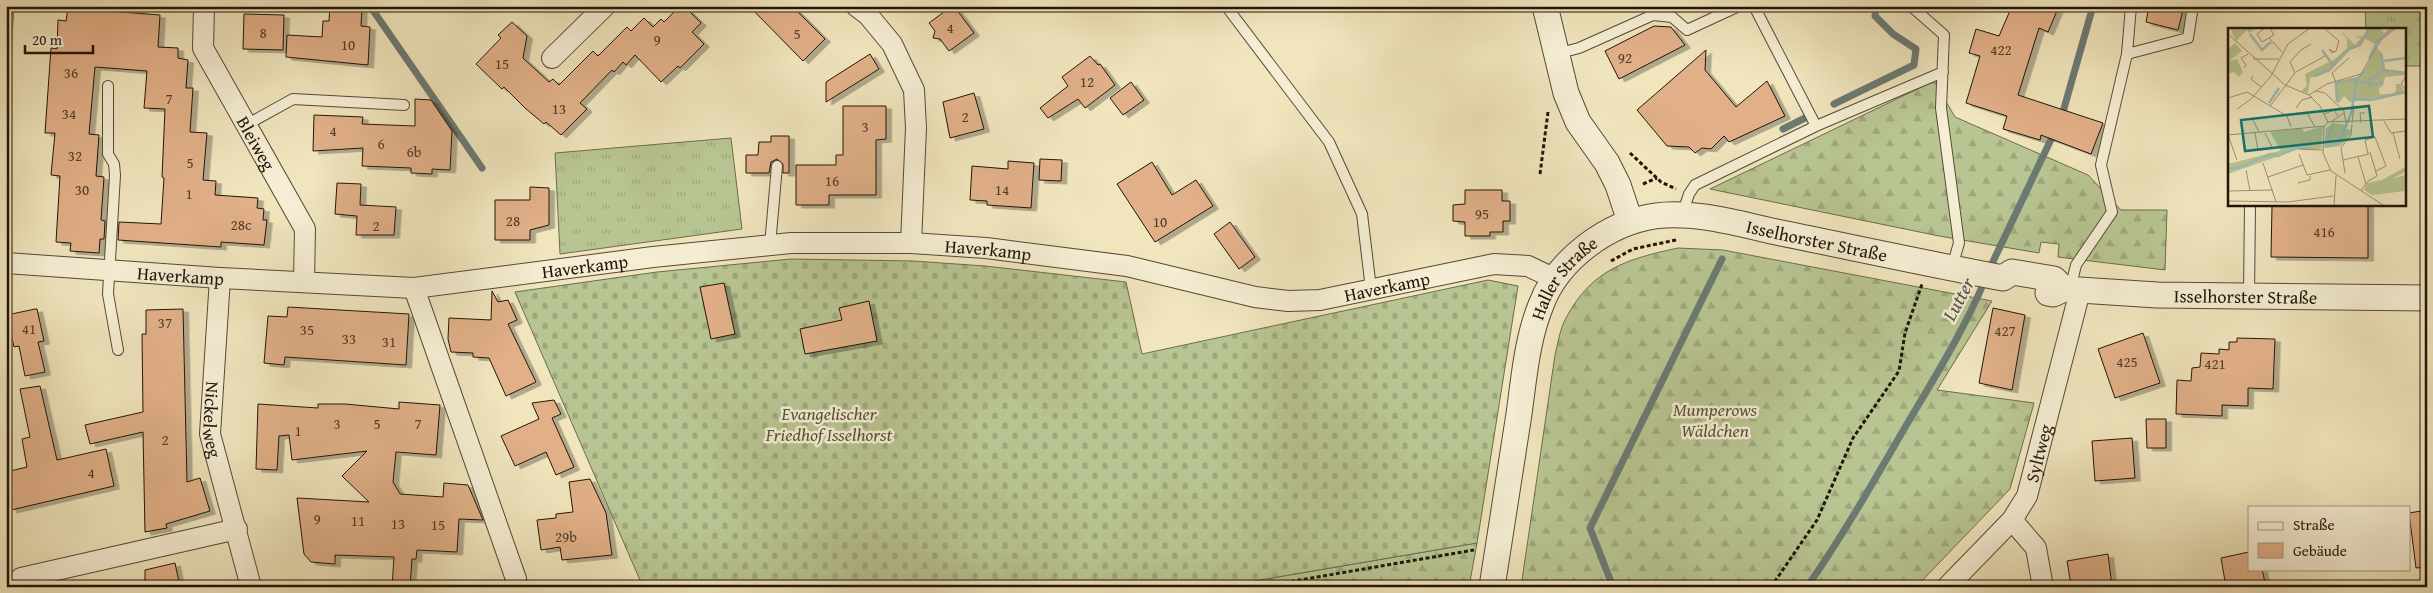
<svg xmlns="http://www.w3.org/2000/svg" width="2433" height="593" viewBox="0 0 2433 593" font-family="'Gentium Book Plus',serif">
	<defs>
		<pattern id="grass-tufts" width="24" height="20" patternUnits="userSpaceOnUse" patternTransform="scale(1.25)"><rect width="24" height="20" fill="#b8c592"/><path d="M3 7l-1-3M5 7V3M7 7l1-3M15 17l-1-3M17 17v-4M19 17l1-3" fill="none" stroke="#9ea87d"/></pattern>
		<pattern id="forest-firs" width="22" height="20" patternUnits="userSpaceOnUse" patternTransform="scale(1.25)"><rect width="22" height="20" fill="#b8c592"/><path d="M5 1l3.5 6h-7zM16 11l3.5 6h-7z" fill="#9ea87d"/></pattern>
		<pattern id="cemetery-stones" width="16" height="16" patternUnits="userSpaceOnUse" patternTransform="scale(1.25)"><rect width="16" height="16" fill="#b8c592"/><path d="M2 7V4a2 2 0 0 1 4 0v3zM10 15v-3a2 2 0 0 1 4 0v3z" fill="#9ea87d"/></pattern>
		<pattern id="park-crowns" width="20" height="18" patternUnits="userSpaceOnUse" patternTransform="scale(1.25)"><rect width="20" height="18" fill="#b8c592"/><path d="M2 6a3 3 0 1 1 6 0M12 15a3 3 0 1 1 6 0" fill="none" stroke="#9ea87d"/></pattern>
		<filter id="shadow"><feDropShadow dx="5.5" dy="3" stdDeviation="0" flood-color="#0004"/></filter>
	</defs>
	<rect width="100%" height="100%" fill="#f0e5bd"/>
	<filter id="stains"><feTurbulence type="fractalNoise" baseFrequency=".004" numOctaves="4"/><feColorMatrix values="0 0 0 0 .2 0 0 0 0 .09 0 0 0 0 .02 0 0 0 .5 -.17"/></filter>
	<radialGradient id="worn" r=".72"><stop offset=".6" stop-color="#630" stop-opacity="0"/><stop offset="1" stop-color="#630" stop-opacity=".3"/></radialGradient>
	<path fill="url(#grass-tufts)" stroke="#6c6d4e" d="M2365 6H2427V66H2404V29H2366Z
		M731 138 742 229 560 254 555 153Z"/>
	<path fill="url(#forest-firs)" stroke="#6c6d4e" d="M1934 81 1955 117 2088 175 2121 210H2167L2165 270 2058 257 2059 244 2041 242 2039 253 1939 236 1710 189Z
		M1678 248 1723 250 1992 301 1937 390 2034 403 2010 489 1916 587H1521L1555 355C1558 343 1560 329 1566 318 1592 269 1627 259 1678 248Z
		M1477 543 1469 587H1219Z"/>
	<path fill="url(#cemetery-stones)" stroke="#6c6d4e" d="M791 259 913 261 985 266 1126 282 1142 354 1488 280 1518 286 1477 543 1219 587H643L515 292 657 272Z"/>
	<path fill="url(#park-crowns)" stroke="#6c6d4e" d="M6 6H14L10 67H6Z"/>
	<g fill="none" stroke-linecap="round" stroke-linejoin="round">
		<path stroke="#6b7a73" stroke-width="7" d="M370 6 482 168
			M1834 104 1914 65 1916 49 1893 34 1875 16 1876 6
			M2061 119 2093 6
			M1783 129 1805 118
			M1989 270 2055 131
			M1613 587 1590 528 1722 259
			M1807 587C1844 534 1875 479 1907 424 1935 377 1964 330 1985 280"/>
	</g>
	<path fill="#e1b088" stroke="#211509" filter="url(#shadow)" d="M330 6H362L361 26 370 27 368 65 286 57 287 35 322 37 323 21H329Z
		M680 6H684L701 23 692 32 704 44 680 68 678 66 661 82 635 55 626 65 623 62 614 72 612 70 580 103 587 109 561 135 546 122 544 124 525 108 504 87 502 89 476 64 501 38 498 35 512 22 527 36 523 58 549 82 553 79 559 85 593 51 598 56 627 27 631 31 644 18 653 27 661 19 664 22Z
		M749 6H792L825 39 803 61Z
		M952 6H954L974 33 949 51 940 39 933 38 935 31 929 23Z
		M2012 6H2059L2048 32 2039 28 2018 95 2103 123 2091 154 2041 135 2040 140 2003 129 2007 116 1966 103 1980 56 1969 53 1976 29 1999 36Z
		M2149 6H2184L2178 30 2146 22Z
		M68 8 160 15 158 47 178 48V58L188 60 186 88H193L190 132 207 133 203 180 216 181 215 195 258 198 257 208 264 209 263 220H267L264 245 221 242V247L118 240 119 222 161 224 164 178 162 177 165 109 144 108 147 71 95 67 89 134 99 135 96 176 104 177 101 220 105 221 104 239H100L99 253 70 251 71 243 56 242 60 176 51 175 55 133H45L51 48 57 49 58 20 66 21Z
		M244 14 284 15 283 50 243 49Z
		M1654 26 1671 27 1685 45 1619 79 1605 51Z
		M1706 50 1705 70 1736 107 1767 81 1785 116 1729 142 1724 136 1711 149 1702 148 1695 153 1689 147 1667 146 1637 110Z
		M870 54 879 69 826 102V82Z
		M1090 56 1098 65 1100 64 1115 85 1085 108 1078 99 1048 118 1040 108 1068 86 1062 77Z
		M1131 82 1144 100 1123 115 1110 98Z
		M974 93 984 129 950 138 943 102Z
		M415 99 431 100 452 131 450 170 432 169V174L411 173V168L362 166 363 148 313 151 314 115 363 117 362 124 415 126Z
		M843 106H886V139L876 140V195H829V205H796V165H836V155H843Z
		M771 136H789V173H783V164L777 159 771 162 769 173H746V155H758L759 142H771Z
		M1040 159 1062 160 1061 181 1039 180Z
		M1008 161 1034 163 1031 208 987 205V201L970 200 972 166 1008 169Z
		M1152 162 1172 195 1196 180 1213 206 1155 242 1117 184Z
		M337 183 361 184 360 205 396 207 394 235H356L357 216 335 214Z
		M530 187 549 188V225L530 230V240H495V200H530Z
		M1465 190H1502V201H1510V221H1503V232H1490V236H1465V222L1453 221V205L1465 204Z
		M2281 204H2368V258L2271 257 2272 206H2281Z
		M1230 222 1255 257 1239 269 1214 234Z
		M724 283 735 334 711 339 700 287Z
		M492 291 498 302 508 300 517 320 508 324 536 382 506 396 489 358 473 357V353L451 352 448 339 449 318 491 320Z
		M869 301 877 341 805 354 800 329 842 320 839 308Z
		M288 307 409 314 406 365 285 357 284 365 264 363 268 316 287 317Z
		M1993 308 2025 315 2012 390 1979 383Z
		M35 309H37L44 341 38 342 45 372 25 376 19 346 14 347 7 315Z
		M183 309 187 482 200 478 210 511 166 524 167 528 145 532 143 432 90 444 85 425 143 412 142 334H146V310Z
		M2143 333 2160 383 2115 398 2098 349Z
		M2237 338 2275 339 2273 389 2248 388V406L2222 405V416L2176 414 2177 380 2191 381 2192 368 2200 367 2201 353 2219 354V349L2229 350V342H2237Z
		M40 386 57 460 106 449 114 486 11 510 6 488V472L27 467 22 439 30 437 20 389Z
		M554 400 561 414 552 418 574 467 556 475 546 452 515 466 501 436 539 419 532 403Z
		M399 402 440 405 436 455 396 452 393 482 400 494 443 497 444 483 468 485 483 520 459 519 457 552 417 550 416 559H412L410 587H392L394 557 335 555V564L311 562 304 554 297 498 369 502 342 476 367 451 292 460 289 435 279 436 277 470 256 469 258 404 318 408V404H345L399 409Z
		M2146 419H2166V448H2147Z
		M2132 438 2135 478 2095 481 2092 441Z
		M590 479 606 513 612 555 562 560 560 547 541 550 537 520 556 518V514L573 512 569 482Z
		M2427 510V567L2416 568 2409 513Z
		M2249 552V569H2262L2266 587H2226L2221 558Z
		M2108 554 2112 587 2071 585 2067 561Z
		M175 563 180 587H145V570Z"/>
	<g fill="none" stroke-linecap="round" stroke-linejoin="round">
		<defs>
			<path id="service" d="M1226 6 1329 142 1362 214 1371 289
				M1754 6 1816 126
				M1911 6 1944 35 1941 108 1959 243 1952 267
				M1556 54 1579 48 1653 15 1672 17 1687 30 1739 6
				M2127 54 2188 38 2193 6
				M108 86V154L114 164 115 175 108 294 118 350
				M246 125 293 99 404 105
				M1682 215 1689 194 1695 185 1816 126 1943 72
				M770 245 777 166
				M2070 289 2076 265 2112 212 2101 165 2127 54 2131 6
				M2249 295 2250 204"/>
			<g id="minor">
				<path id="s1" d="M204 6 203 48 305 229 304 281"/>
				<path d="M856 6 868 15 892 44 914 90 916 128 911 243"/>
				<path d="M552 58 605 6"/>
				<path id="s2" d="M6 263 220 278 414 288 653 257 791 243H911L986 248 1127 266 1255 297 1288 301 1320 300 1494 264 1528 266 1555 279"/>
				<path id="s3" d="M220 278 210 434 251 587"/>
				<path d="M414 288 516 579"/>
				<path d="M2012 520 2036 548 2043 587"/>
				<path d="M21 578 237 529"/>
				<path id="s4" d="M1947 587 2012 520 2027 496 2080 291"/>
			</g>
			<g id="tertiary">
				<path d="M1545 6 1566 93 1578 122 1607 163 1618 185 1630 221"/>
				<path id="s5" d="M2048 293 2053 294 2064 289 2157 295 2427 298"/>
				<path id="s6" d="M1492 587C1501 529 1510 471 1519 414 1524 378 1527 339 1541 305 1558 259 1608 223 1655 216 1694 210 1743 225 1781 233 1855 248 1929 264 2003 278L2012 272 2054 279 2064 289"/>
			</g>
		</defs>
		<use href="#service" stroke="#554936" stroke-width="12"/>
		<use href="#minor" stroke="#554936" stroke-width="22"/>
		<use href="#tertiary" stroke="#554936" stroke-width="27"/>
		<path stroke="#211509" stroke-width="3" stroke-dasharray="4 2.5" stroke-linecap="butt" d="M6 45V61
			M1630 153 1661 182 1676 189
			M1540 174 1548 112
			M1643 184 1657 178
			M1611 261 1633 249 1676 240
			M1259 587 1474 550
			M1771 587 1817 520 1853 438 1899 371 1905 333 1922 284"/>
		<use href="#service" stroke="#f5eed4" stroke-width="10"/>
		<use href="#minor" stroke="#f5eed4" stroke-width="20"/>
		<use href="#tertiary" stroke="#f5eed4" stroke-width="25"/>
	</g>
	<g text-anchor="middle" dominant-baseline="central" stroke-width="5" stroke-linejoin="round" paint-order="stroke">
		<g font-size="15" fill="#513c29">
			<text x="950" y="27">4</text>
			<text x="263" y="32">8</text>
			<text x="797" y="33">5</text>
			<text x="657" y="39">9</text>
			<text x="348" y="44">10</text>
			<text x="2001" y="49">422</text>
			<text x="1625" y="57">92</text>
			<text x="502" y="63">15</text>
			<text x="71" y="72">36</text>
			<text x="1087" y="81">12</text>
			<text x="169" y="98">7</text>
			<text x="559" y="108">13</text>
			<text x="69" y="113">34</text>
			<text x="965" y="116">2</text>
			<text x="865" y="126">3</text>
			<text x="333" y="130">4</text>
			<text x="381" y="143">6</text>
			<text x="414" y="151">6b</text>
			<text x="75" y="155">32</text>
			<text x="190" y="162">5</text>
			<text x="832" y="180">16</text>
			<text x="82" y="189">30</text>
			<text x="1002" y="189">14</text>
			<text x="189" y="193">1</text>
			<text x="1482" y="213">95</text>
			<text x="513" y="220">28</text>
			<text x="1160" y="221">10</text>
			<text x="241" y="224">28c</text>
			<text x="376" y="225">2</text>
			<text x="2324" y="231">416</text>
			<text x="165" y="322">37</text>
			<text x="29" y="328">41</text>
			<text x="307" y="329">35</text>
			<text x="2005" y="330">427</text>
			<text x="349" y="338">33</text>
			<text x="389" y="341">31</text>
			<text x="2127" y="361">425</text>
			<text x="2215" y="363">421</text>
			<text x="337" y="423">3</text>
			<text x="377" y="423">5</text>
			<text x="418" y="423">7</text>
			<text x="298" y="430">1</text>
			<text x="165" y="439">2</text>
			<text x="91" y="472">4</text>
			<text x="317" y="518">9</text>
			<text x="358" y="520">11</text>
			<text x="398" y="523">13</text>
			<text x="438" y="524">15</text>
			<text x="566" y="536">29b</text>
		</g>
		<g font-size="18" fill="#211509" stroke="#f5eed4">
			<text stroke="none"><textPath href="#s1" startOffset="151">Bleiweg</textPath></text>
			<text stroke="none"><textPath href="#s6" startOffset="602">Isselhorster Straße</textPath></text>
			<text stroke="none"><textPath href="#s2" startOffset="986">Haverkamp</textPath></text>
			<text stroke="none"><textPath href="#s2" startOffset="581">Haverkamp</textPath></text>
			<text stroke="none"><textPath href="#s2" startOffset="175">Haverkamp</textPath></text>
			<text stroke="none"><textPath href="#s6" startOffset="322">Haller Straße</textPath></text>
			<text stroke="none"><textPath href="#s2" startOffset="1391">Haverkamp</textPath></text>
			<text stroke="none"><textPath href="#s5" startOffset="199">Isselhorster Straße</textPath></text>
			<text stroke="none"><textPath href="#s3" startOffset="142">Nickelweg</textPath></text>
			<text stroke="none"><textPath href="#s4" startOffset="166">Syltweg</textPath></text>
		</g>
		<g font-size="18" font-style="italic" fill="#565339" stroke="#f5eed4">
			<text x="1715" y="409">Mumperows<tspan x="1715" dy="21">Wäldchen</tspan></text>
			<text x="829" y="413">Evangelischer<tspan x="829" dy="21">Friedhof Isselhorst</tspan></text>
		</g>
		<g font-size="19" font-style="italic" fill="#4c5047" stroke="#f5eed4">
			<text transform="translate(1958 299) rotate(-62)">Lutter</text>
		</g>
	</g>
	<g transform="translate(2228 28)">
		<rect width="178" height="178" fill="#f0e5bd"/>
		<path d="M5 0H29L21 5 19 2 8 13 3 2ZM141 0H152L156 5 147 16 135 10 133 17 122 22 101 44 82 50 80 65 73 63 79 58 77 46 107 31 119 20V11L111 1 127 17 133 10 126 9 136 8ZM7 15 14 23 1 33 9 31 15 44 11 49 6 44 0 46V21ZM149 20 153 24 156 43 167 42 177 47 157 49 155 58 151 60 152 68 131 67V51ZM177 139V144L164 151 177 147V163L144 167 136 162 139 155 154 152Z" fill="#b8c592"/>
		<path d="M135 47 131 67 164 66 168 63V56H172L177 65 122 74 116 68 110 76 108 55ZM105 95 120 97 118 101 123 102 122 106 113 118 96 120 98 100ZM94 112V120L87 122 71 121 0 146V136Z" fill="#b8c592"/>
		<path d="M95 98 94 112 53 123 42 104 74 100 76 104Z" fill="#b8c592"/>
		<path fill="none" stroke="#9dbdb9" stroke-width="2.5" d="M22 6 34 22 43 14M94 22 104 36M153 25 156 41M141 31 149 14 164 0M155 33 178 30M87 48 101 42 121 21 132 17 141 0M129 54 137 55 156 42 178 45M140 54 142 57 155 54M126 71 143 72 178 64M109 74 108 55 127 51V54M41 75 51 60M103 116 100 111 105 96M97 118 110 116 123 86 129 51 136 44M0 141 16 138 42 126 50 128 68 120H83"/>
		<path fill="none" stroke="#9d9275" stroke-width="1" d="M37 0 29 6 34 14 46 7 42 0M96 0 111 13 108 23 104 25 101 21 106 24M0 6 57 57 81 67 92 78 100 94M41 10 54 24M25 31H51M16 40 18 37 13 30 20 26M68 44 97 28M25 48 23 51 33 59M178 48 173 56 178 62M108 54 104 45 121 30M88 63 97 65 116 83 118 95M81 67 99 56 133 46 153 12 168 0M0 70 19 64 59 88 63 99M42 78 67 45 62 34 73 22 83 16M68 80 74 72 84 69M9 81 23 71 43 48 60 16 82 0M78 83 87 99M96 86 106 82 110 88M24 90 31 104M156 93 163 105 178 103M100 94 96 99 95 125 103 143 155 177M100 94 178 91M103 94 116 85M124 95 126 77M133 95 132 85H137M27 105 30 122M37 105 44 119M165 105 172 131M0 107 97 98M0 107 9 132M71 121 95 122M71 126 79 147 102 142M140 126 137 112 147 109 158 138 148 143M130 129 138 156M115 132 141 126M35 135 48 174M18 142 22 163M117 145 113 120 123 107 124 96M40 149 75 137M70 155 82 152V148M0 163 45 162M133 163 140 153 149 148 142 124M0 173 60 174 105 168M106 177 108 148"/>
		<path fill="#0f766e" fill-opacity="0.15" stroke="#0f766e" stroke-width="2.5" d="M141 78 145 109 17 123 13 92Z"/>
		<rect width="178" height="178" fill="none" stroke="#211509" stroke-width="2.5"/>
	</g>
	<rect width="2433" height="593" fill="none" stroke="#f0e5bd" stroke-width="25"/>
	<rect x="8" y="8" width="2418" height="578" fill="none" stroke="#211509" stroke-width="2.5"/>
	<rect x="12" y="12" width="2408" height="568" fill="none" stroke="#211509"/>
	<rect x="2248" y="506" width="162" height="65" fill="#f5eed4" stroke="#a09783"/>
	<rect x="2258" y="522" width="25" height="8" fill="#f5eed4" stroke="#a09783"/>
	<text x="2293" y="530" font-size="15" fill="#211509">Straße</text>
	<rect x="2258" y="543" width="25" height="15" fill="#e1b088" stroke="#a09783"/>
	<text x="2293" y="556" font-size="15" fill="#211509">Gebäude</text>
	<path d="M25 45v8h68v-8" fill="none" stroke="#211509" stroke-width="2.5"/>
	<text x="32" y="45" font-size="15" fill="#211509" stroke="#f5eed4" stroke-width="4" paint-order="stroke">20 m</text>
	<rect width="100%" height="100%" filter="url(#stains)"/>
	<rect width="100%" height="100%" fill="url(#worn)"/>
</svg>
